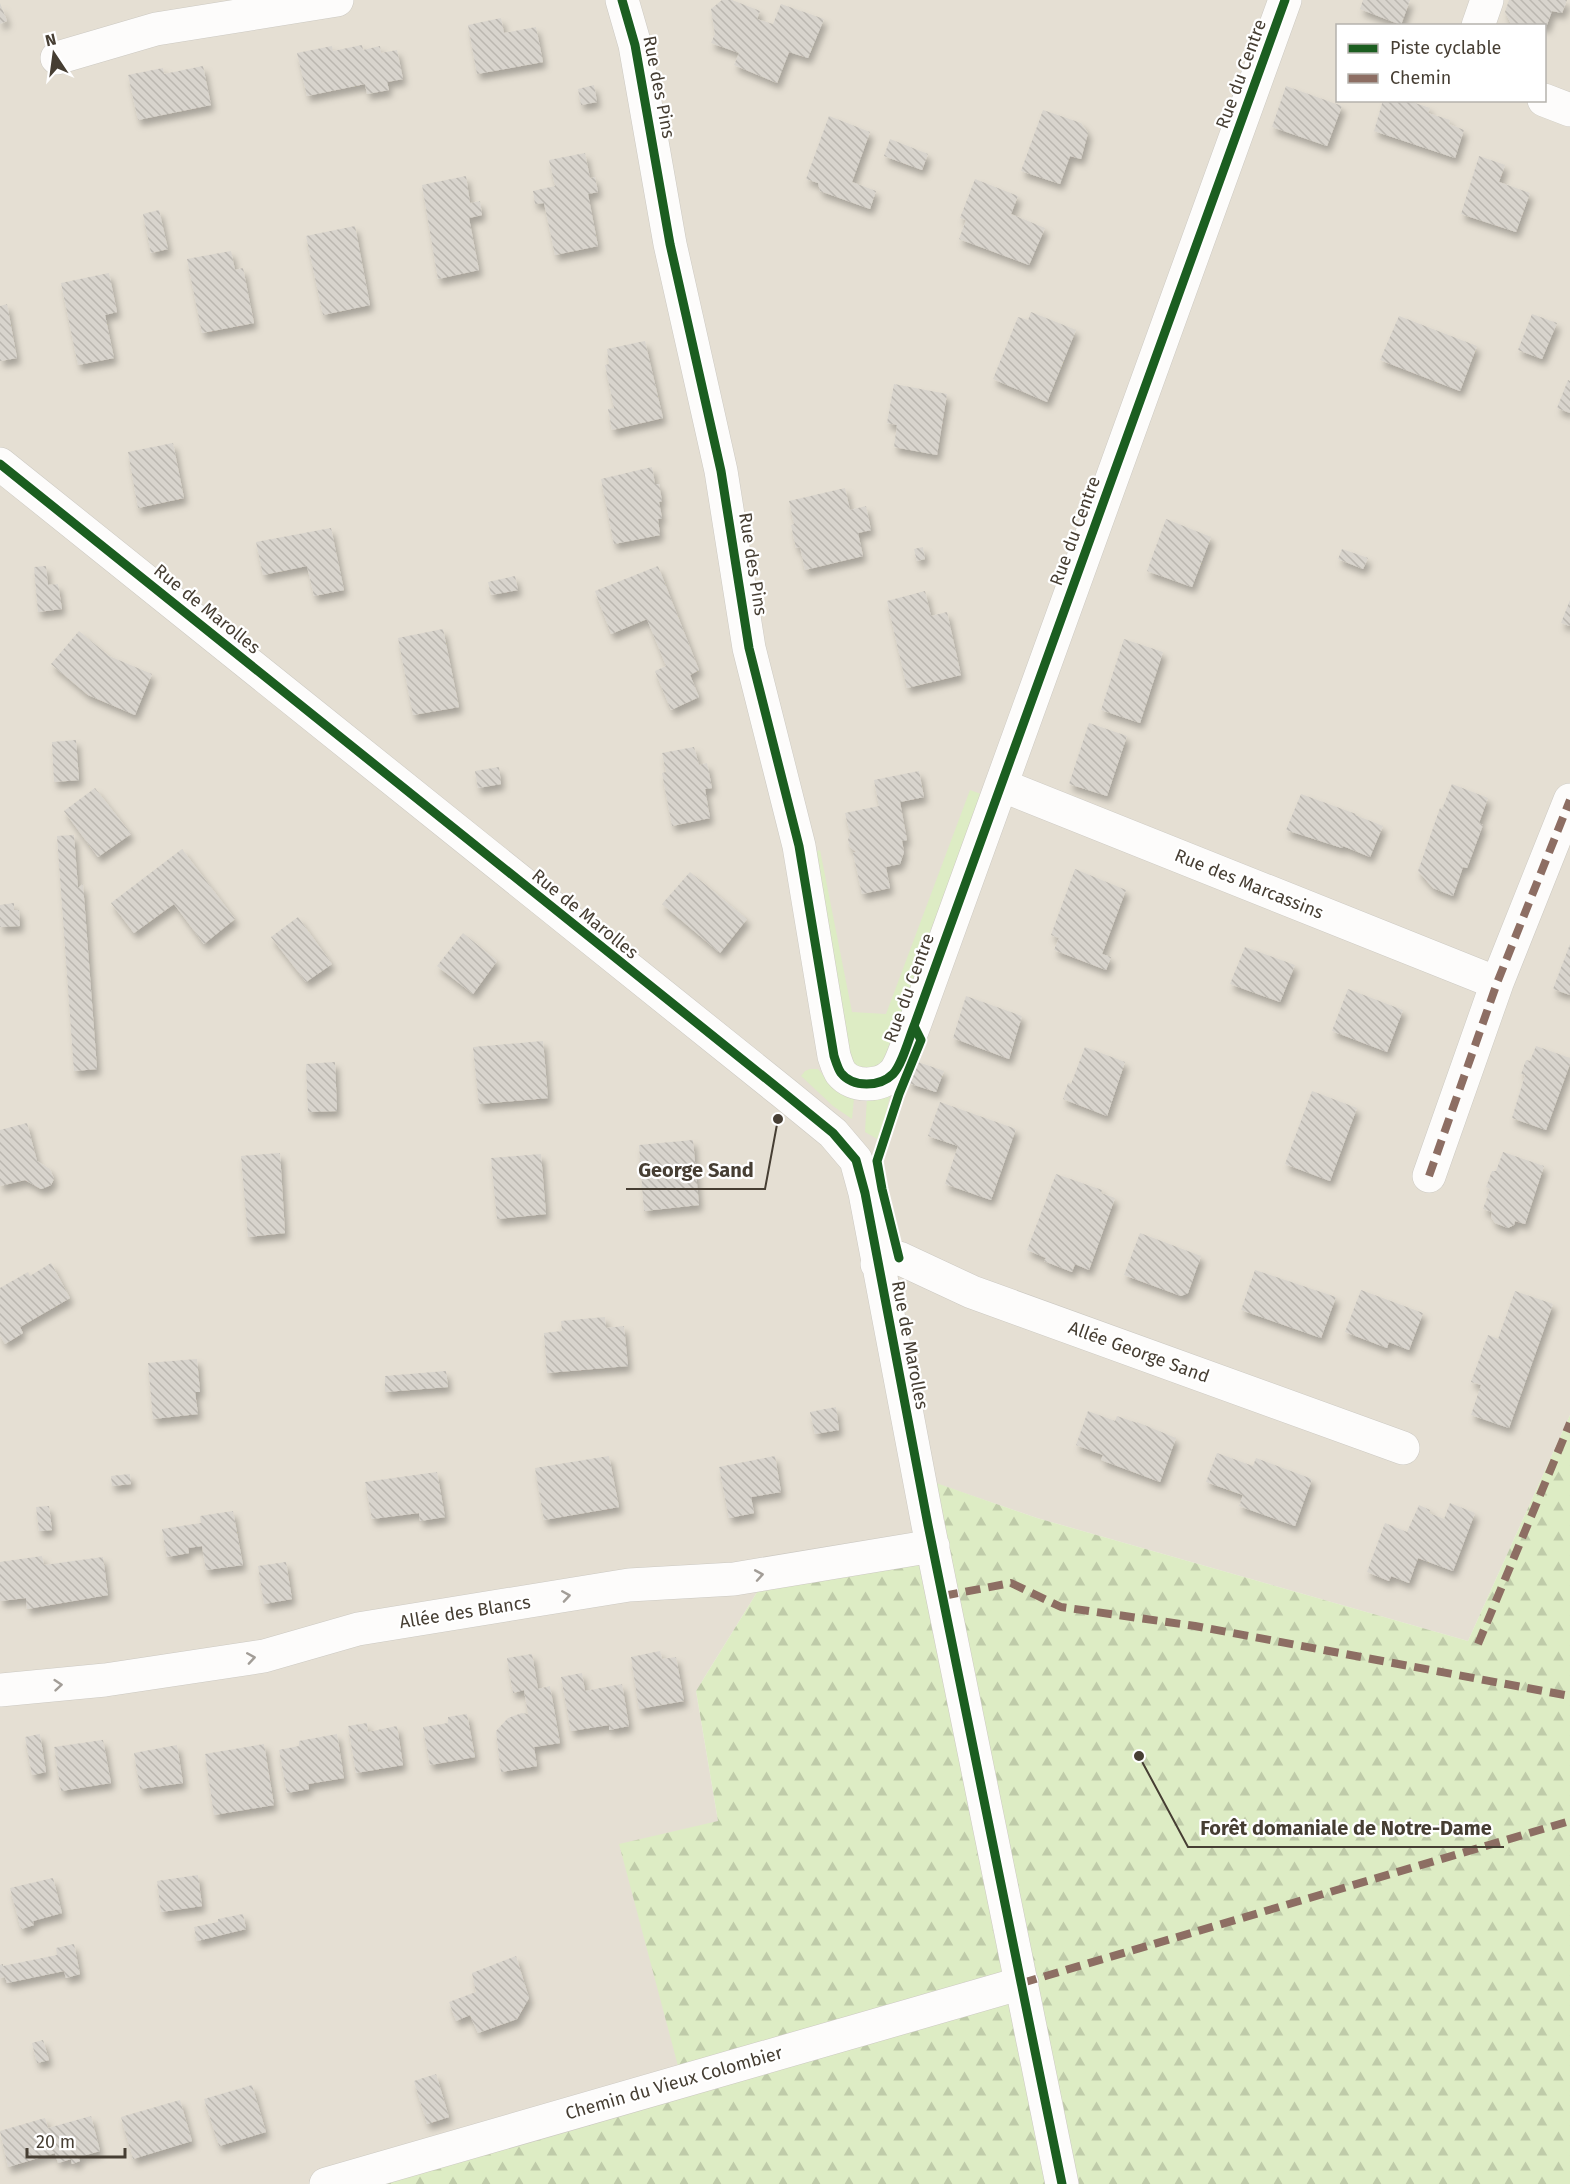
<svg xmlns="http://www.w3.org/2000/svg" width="1570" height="2184" viewBox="0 0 1570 2184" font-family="'Fira Sans',sans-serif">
	<defs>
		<pattern id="forest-firs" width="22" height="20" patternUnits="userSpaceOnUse" patternTransform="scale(1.5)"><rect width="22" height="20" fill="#ddecc4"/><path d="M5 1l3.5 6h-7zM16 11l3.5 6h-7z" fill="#bfcba9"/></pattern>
		<pattern id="building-back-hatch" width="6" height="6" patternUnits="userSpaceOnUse" patternTransform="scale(1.5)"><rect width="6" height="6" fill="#d8d4cd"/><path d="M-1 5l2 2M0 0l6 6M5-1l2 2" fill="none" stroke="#bbb7b0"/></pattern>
		<filter id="shadow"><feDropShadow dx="3.5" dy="6" stdDeviation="3" flood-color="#0004"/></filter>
	</defs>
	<rect width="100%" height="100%" fill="#f0ede6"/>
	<path fill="#e5dfd3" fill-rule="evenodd" d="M0 0H1570V1415L1468 1641 1037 1518 920 1478 933 1546 769 1573 696 1691 718 1821 682 2081 326 2184H0ZM1338 26H1544V100H1338Z"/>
	<path fill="#ddecc4" d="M970 790 981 794 890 1064 860 1070 848 1062 810 854 820 850 852 1012 886 1014Z
		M810 1069H818L836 1090 854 1098 852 1119 833 1106 801 1076 805 1071Z
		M891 1092 879 1140 865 1132 867 1097Z"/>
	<path fill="url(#forest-firs)" d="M1570 1415V2184H326L682 2081 619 1844 718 1821 696 1691 769 1573 933 1546 919 1477 1037 1518 1468 1641Z"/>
	<path fill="url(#building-back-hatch)" filter="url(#shadow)" d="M722 0H732L760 11 757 19 773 24 781 4 824 19 808 58 789 52 777 83 734 65 739 53 711 43 715 34 711 9Z
		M1363 0H1410L1401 25 1360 9Z
		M1509 0H1567L1562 13 1552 11 1545 30V26H1516L1511 24 1505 12Z
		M0 3 7 21 0 24Z
		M501 18 504 33 536 27 543 62 477 74 468 25Z
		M362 45 363 50 380 46 381 53 397 50 403 79 387 82 389 90 367 94 365 84 307 96 297 53 332 46 333 51Z
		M203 66 211 105 138 120 128 75 163 68 164 74Z
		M594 85 597 102 581 105 578 89Z
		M1286 86 1342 106 1327 146 1272 127Z
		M1383 100H1406L1430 108 1428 113 1450 120 1449 124 1464 130 1455 158 1374 131Z
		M1043 110 1081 123 1088 133 1081 159 1070 156 1060 184 1021 171Z
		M829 116 870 132 852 182 876 191 870 209 820 191 818 183 806 179Z
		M890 139 928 154 922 170 884 156Z
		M585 153 590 178 595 177 598 192 588 194 598 246 555 255 544 203 535 204 533 191 555 186 549 160Z
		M1479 156 1505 165 1499 182 1530 193 1516 232 1461 214Z
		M466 176 470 203 480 201 482 215 469 218 479 270 438 279 422 185Z
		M975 179 1018 196 1011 214 1045 228 1029 265 959 239 966 220 960 218Z
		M159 210 168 249 151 253 143 214Z
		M355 226 370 305 323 315 306 236Z
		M231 251 235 270 243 268 254 323 202 333 187 259Z
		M109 273 117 312 105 315 114 358 78 365 61 283Z
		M7 304 17 358 0 361V306Z
		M1031 312 1076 330 1047 402 993 379 1018 317 1028 320Z
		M1532 314 1557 323 1542 359 1518 350Z
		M1399 316 1477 346 1460 391 1380 360Z
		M645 341 663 418 612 430 608 409 614 408 605 365 609 364 607 349Z
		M1568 380 1570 381V413L1557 408Z
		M894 384 947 394 937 455 894 447 897 425 887 423Z
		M173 443 184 498 138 508 128 452Z
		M652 467 655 484H659L662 501 659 502 662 518 658 519 660 535 614 544 601 479Z
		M845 488 850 510 866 506 871 530 858 533 863 556 805 570 800 547 796 548 791 525 794 524 789 501Z
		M1166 519 1211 537 1192 587 1147 571Z
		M331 528 344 590 314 596 307 566 263 575 256 542Z
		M923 547 925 559 917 561 914 549Z
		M1342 549 1368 558 1363 569 1338 559Z
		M46 566 48 585 58 584 62 609 38 612 34 567Z
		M658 566 699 670 690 675 699 697 671 710 655 671 666 666 647 619 611 634 595 591Z
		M515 576 518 590 491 595 488 582Z
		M925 591 931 616 947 612 961 675 907 688 887 601Z
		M1570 600V626L1561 623Z
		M443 629 459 707 413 715 398 638Z
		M79 631 109 656 152 674 135 715 88 695 51 664Z
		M1124 639 1163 652 1140 723 1101 710Z
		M1089 723 1127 736 1107 796 1069 784Z
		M76 740 79 780 54 782 52 742Z
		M694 747 699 765 707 763 712 788 705 789 710 818 672 826 662 773 666 772 662 753Z
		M499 767 501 784 478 788 475 771Z
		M919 771 924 797 900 802 907 840 902 841 904 852 900 864 886 867 890 888 862 894 853 853 856 852 850 847 848 840 851 830H849L845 813 879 806 874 780Z
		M1452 784 1488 798 1479 823 1483 825 1467 868 1463 867 1453 896 1433 888 1418 871 1440 808 1442 809Z
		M95 788 131 834 98 857 64 811Z
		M1301 794 1356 814 1355 815 1383 826 1370 857 1343 846 1342 848 1286 830Z
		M74 835 78 888 83 884 97 1069 74 1071 57 836Z
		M182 849 235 919 204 944 174 904 134 933 111 903Z
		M1075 869 1126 890 1102 954 1111 957 1106 970 1054 950 1059 938 1051 935Z
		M690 872 747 919 720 953 662 904Z
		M14 903V910H19L20 926 0 927V905Z
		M298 917 332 964 306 982 271 937Z
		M463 933 497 961 473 994 437 966Z
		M1570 944V995L1553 989Z
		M1245 947 1295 965 1280 1002 1230 984Z
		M1348 989 1403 1010 1387 1052 1332 1031Z
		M966 996 1022 1016 1009 1059 953 1038Z
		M543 1041 548 1098 479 1104 473 1047Z
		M1536 1046 1570 1058V1064L1546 1130 1512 1118 1525 1075 1521 1074 1526 1060 1530 1061Z
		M1085 1047 1125 1062 1107 1116 1063 1099 1068 1083 1071 1084Z
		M915 1061 944 1071 936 1092 908 1083Z
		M335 1062 337 1111 308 1112 306 1064Z
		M1312 1091 1357 1108 1330 1181 1285 1164Z
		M940 1102 1016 1129 991 1200 945 1184 958 1146 928 1136Z
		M27 1123 37 1161 50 1169 54 1179 51 1185 44 1188 41 1189 25 1180 0 1186V1130Z
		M693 1140 699 1205 644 1211 639 1145Z
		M1503 1152 1544 1166 1525 1224 1515 1221 1514 1225 1508 1228 1495 1223 1491 1217 1492 1212 1483 1209 1490 1189 1486 1187 1492 1171H1496Z
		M280 1153 285 1233 248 1237 241 1156Z
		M541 1154 546 1214 497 1219 491 1158Z
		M1056 1174 1102 1190 1101 1193 1115 1198 1089 1270 1075 1264 1072 1272 1044 1261 1046 1258 1027 1250Z
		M1140 1233 1201 1256 1188 1293 1181 1296 1124 1275Z
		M51 1263 70 1298 20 1327 23 1333 5 1344 0 1335V1288L28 1272 30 1276Z
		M1255 1270 1336 1297 1321 1338 1241 1310Z
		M1361 1290 1423 1313 1409 1350 1389 1342 1387 1348 1345 1332Z
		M1515 1291 1553 1304 1509 1428 1471 1415 1481 1385 1471 1382 1488 1335 1498 1339Z
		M605 1317 606 1328 624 1326 628 1366 547 1373 544 1333 562 1331 561 1321Z
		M197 1359 200 1392H195L198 1414 153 1419 148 1363Z
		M446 1371 448 1387 385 1392V1376Z
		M836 1407 839 1430 815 1434 810 1412Z
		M1088 1411 1115 1421 1117 1416 1137 1423V1422L1176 1438 1160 1482 1101 1460 1103 1455 1076 1445Z
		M1217 1453 1253 1466 1256 1458 1312 1479 1295 1526 1239 1506 1243 1495 1206 1482Z
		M609 1456 619 1507 544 1520 535 1468Z
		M775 1456 781 1492 751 1497 754 1513 729 1518 719 1467Z
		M437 1472 445 1517 420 1521 419 1513 372 1519 365 1482Z
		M130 1474 131 1484 112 1486 111 1476Z
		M1450 1503 1475 1513 1453 1571 1418 1558 1409 1583 1391 1576 1389 1581 1367 1572 1385 1523 1407 1532 1419 1505 1430 1510 1429 1513 1444 1519Z
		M49 1506 52 1530 39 1531 36 1507Z
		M233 1511 243 1565 206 1570 202 1546 188 1548 189 1553 167 1557 162 1529 201 1523 200 1516Z
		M42 1556 44 1565 103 1557 108 1595 27 1609 26 1598 0 1601V1562Z
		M286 1562 292 1599 264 1604 258 1566Z
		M660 1651 662 1659 676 1657 684 1701 639 1709 631 1657Z
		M532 1654 538 1689 550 1686 560 1743 534 1747 537 1766 501 1772 496 1731 508 1718 522 1713 528 1714 524 1690 513 1693 507 1658Z
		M582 1673 585 1691 622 1684 629 1726 609 1730V1725L571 1731 561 1677Z
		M467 1714 475 1757 430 1765 423 1727 448 1723V1717Z
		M367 1723 368 1732 397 1726 403 1765 356 1773 348 1726Z
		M40 1734 46 1772 32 1775 25 1737Z
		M337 1734 344 1778 308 1784 309 1789 287 1793 279 1750 299 1746V1741Z
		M103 1740 111 1783 61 1791 54 1747Z
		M264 1744 274 1805 214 1815 205 1754Z
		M177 1745 183 1783 140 1789 134 1753Z
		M198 1875 202 1906 161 1912 157 1881Z
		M53 1878 62 1913 33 1921 34 1925 21 1929 10 1888Z
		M243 1914 246 1929 197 1941 194 1927 218 1922V1919Z
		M74 1944 80 1974 66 1978 64 1971 7 1983 5 1977 0 1978V1965L3 1964V1966L57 1955 56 1948Z
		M516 1956 529 1998 517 2019 478 2033 470 2015 456 2021 449 2002 476 1992 472 1973Z
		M43 2040 49 2060 37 2063 32 2043Z
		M436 2074 449 2117 427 2124 414 2081Z
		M252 2085 266 2132 219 2146 204 2099Z
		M180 2100 192 2141 133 2159 121 2117Z
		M91 2116 100 2151 79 2157 80 2161 72 2164 71 2159 58 2163 55 2153 8 2167 0 2131 45 2118 48 2128Z"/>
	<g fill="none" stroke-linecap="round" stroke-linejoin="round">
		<defs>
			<path id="minor" d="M622 0 635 45 670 244 721 471 749 648 799 846 834 1056C836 1062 838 1069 841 1073 853 1088 880 1087 893 1074 902 1065 909 1038 914 1026L1285 0
				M1478 26 1487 0
				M57 58 156 29 337 0
				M1544 100 1570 110
				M0 464 784 1093 833 1133 856 1160 865 1193 928 1525 1062 2184
				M1001 785 1497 983
				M1429 1176 1497 983 1570 800
				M877 1264 899 1258 972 1292 1403 1448
				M0 1690 105 1680 264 1656 358 1629 629 1585 734 1579 933 1546
				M326 2184 1022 1983"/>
		</defs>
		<use href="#minor" stroke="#ccc9c2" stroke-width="34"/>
		<use href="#minor" stroke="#fdfcfb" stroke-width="33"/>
		<path stroke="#8d6e63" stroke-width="8" stroke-dasharray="15 8" stroke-linecap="butt" d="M1429 1176 1497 983 1570 800
			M943 1596 1011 1583 1061 1607 1195 1626 1570 1696
			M1478 1644 1570 1423
			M1022 1983 1570 1821"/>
		<defs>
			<path id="cycleway" d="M622 0 635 45 670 244 721 471 749 648 799 846 834 1056C836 1062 838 1069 841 1073 853 1088 880 1087 893 1074 902 1065 909 1038 914 1026L1285 0
				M0 464 784 1093 833 1133 856 1160 865 1193 928 1525 1062 2184
				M899 1258 882 1189 877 1161 899 1094 921 1040 914 1026"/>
		</defs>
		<use href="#cycleway" stroke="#fff" stroke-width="13"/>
		<use href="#cycleway" stroke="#1b5e20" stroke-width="9"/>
	</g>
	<defs><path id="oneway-chevron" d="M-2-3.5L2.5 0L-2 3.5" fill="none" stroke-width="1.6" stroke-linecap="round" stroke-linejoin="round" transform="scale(1.5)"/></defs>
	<g stroke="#a29d97">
		<use href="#oneway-chevron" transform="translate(759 1575) rotate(-10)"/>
		<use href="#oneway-chevron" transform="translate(566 1596) rotate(-9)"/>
		<use href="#oneway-chevron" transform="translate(251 1658) rotate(-9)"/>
		<use href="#oneway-chevron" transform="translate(58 1685) rotate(-5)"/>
	</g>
	<g text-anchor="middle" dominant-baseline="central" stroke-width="4.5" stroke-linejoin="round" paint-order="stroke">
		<g font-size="18" fill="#463e33" stroke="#fff">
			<text transform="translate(1241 74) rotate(-70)">Rue du Centre</text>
			<text transform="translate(659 87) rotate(79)">Rue des Pins</text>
			<text transform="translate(1075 531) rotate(-70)">Rue du Centre</text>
			<text transform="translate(753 564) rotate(81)">Rue des Pins</text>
			<text transform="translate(207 609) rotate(39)">Rue de Marolles</text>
			<text transform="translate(1249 884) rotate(22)">Rue des Marcassins</text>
			<text transform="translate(585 914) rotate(39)">Rue de Marolles</text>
			<text transform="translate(909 988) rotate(-70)">Rue du Centre</text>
			<text transform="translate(910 1345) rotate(79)">Rue de Marolles</text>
			<text transform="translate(1139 1352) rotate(20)">Allée George Sand</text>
			<text transform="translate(465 1612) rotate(-9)">Allée des Blancs</text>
			<text transform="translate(674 2083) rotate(-16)">Chemin du Vieux Colombier</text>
		</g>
	</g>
	<path fill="none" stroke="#463e33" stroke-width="2" d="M778 1119L765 1189H626M1139 1756L1188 1847H1504"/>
	<g fill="#463e33" stroke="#fff" stroke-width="2">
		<circle cx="778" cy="1119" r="6"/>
		<circle cx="1139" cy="1756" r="6"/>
	</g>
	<g font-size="20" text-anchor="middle" font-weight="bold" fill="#463e33" stroke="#fff" stroke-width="4.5" stroke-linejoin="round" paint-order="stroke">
		<text x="696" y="1177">George Sand</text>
		<text x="1346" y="1835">Forêt domaniale de Notre-Dame</text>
	</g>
	<rect x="1336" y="24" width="210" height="78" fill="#ffffff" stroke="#b5b2ad" stroke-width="1.5"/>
	<rect x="1348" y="44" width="30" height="9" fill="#1b5e20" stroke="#b5b2ad" stroke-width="1.5"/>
	<text x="1390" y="54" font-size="18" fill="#463e33">Piste cyclable</text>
	<rect x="1348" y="74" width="30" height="9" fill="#8d6e63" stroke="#b5b2ad" stroke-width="1.5"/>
	<text x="1390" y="84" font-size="18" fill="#463e33">Chemin</text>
	<g transform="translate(54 54) rotate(347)" stroke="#ffffff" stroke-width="4.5" paint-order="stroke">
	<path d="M0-4.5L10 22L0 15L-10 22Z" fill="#463e33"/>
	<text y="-9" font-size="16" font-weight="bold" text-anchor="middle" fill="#463e33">N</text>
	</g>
	<path d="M27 2148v9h98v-9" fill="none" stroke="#463e33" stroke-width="3"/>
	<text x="36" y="2148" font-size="18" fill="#463e33" stroke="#ffffff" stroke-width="4.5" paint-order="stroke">20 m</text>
</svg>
